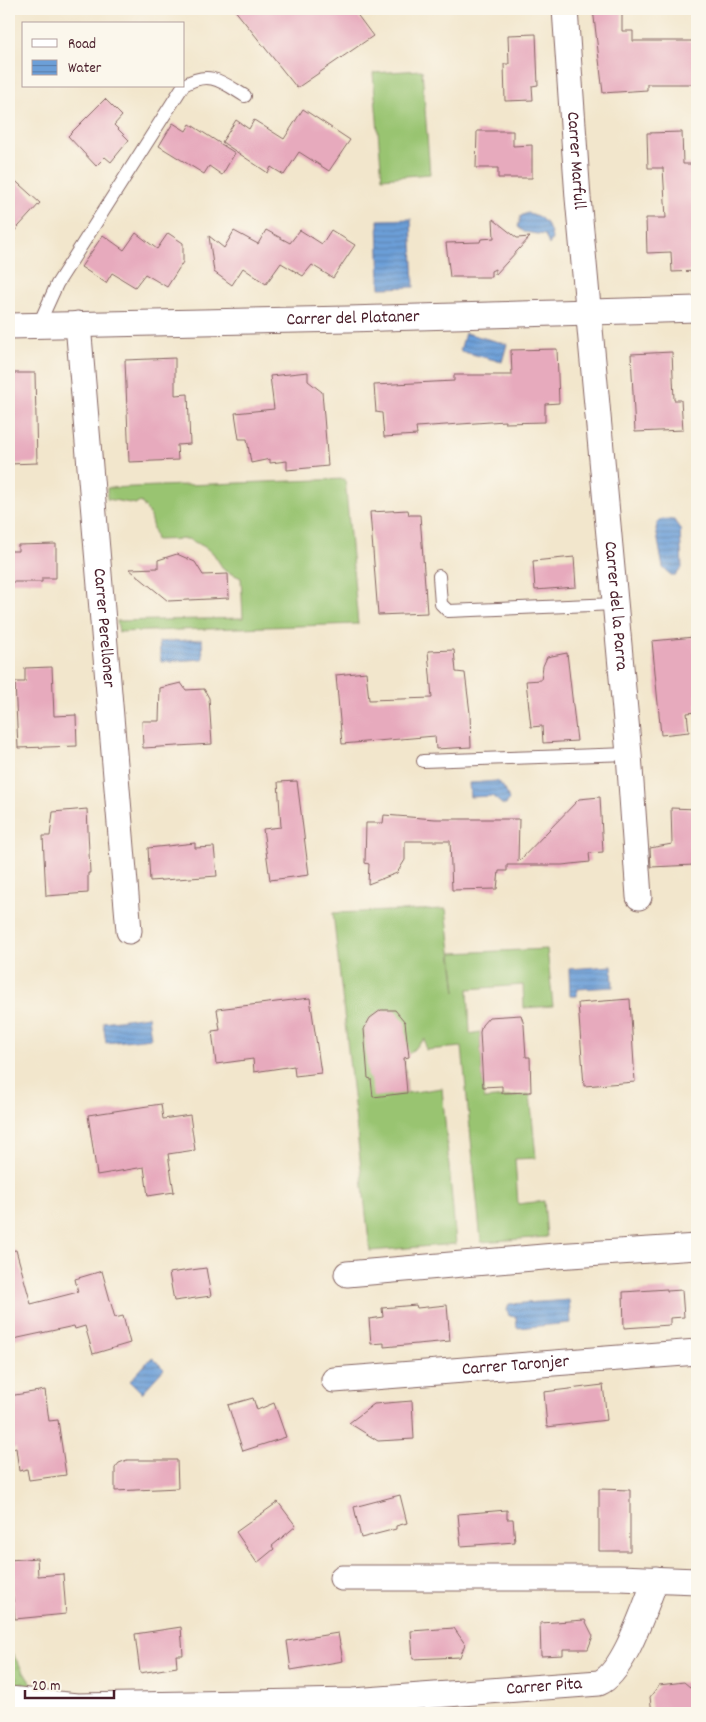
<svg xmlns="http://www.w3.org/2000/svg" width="706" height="1722" viewBox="0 0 706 1722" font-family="Dekko,sans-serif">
	<defs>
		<pattern id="grass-dots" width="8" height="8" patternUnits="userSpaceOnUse" patternTransform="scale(1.25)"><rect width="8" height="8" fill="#99c471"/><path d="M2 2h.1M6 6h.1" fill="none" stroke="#7f9f5d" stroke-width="1.8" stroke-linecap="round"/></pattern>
		<pattern id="water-rules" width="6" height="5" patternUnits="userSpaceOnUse" patternTransform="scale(1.25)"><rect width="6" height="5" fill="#6c9fd8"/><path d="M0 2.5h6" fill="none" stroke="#5b81af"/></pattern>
	</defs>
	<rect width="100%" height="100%" fill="#fbf7ec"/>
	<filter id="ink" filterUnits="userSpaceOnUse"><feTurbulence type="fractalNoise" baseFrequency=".02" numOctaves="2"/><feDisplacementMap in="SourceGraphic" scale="10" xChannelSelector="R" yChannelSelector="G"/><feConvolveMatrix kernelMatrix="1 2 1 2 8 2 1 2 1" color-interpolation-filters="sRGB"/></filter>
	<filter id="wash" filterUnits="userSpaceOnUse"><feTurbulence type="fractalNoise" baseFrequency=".0096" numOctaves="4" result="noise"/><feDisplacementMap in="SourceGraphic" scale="20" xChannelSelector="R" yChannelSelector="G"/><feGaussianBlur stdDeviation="1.12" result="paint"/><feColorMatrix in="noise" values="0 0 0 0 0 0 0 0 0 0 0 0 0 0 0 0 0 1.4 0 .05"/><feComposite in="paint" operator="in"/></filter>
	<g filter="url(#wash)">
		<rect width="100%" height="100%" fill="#f2e6cc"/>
		<path fill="url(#grass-dots)" stroke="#72724e" d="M9 1648 36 1692 9 1689Z"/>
		<path fill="#99c471" stroke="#72724e" d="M422 70 430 174 382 178 373 73Z
			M345 479 358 624 119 632 117 621 243 618 241 578 224 570 213 553 203 546 188 539 156 540 149 513 141 502 136 504 107 499V488Z
			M446 909 456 992 452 953 547 949 553 1006 524 1008 523 985 468 989 470 1034 480 1032 484 1099 530 1095 536 1158 515 1159 518 1204 544 1201 547 1237 481 1242 462 1047 426 1050 425 1039 404 1058 407 1093 442 1088 456 1244 370 1251 333 913Z"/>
		<path fill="url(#water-rules)" stroke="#5b5f82" d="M527 213C541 214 551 226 552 239L549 245 545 235 524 232 518 227 521 216Z
			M411 219 414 287 380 288 378 220Z
			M465 333 507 344 502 362 460 351Z
			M662 519 674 520 680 529 682 568 676 575H671L663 568 656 529 658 522Z
			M202 639 203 659 161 662 159 642Z
			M497 781C504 786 506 791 509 799L506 805H503L492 796 470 797 469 783Z
			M612 966 613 987 577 989V996H570L569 969Z
			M148 1016 151 1038 106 1043 103 1022Z
			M569 1300 571 1323 517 1328 516 1317 509 1316 507 1310 509 1304Z
			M152 1357 164 1369 142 1393 130 1381Z"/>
		<g id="blocks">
			<path fill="#e7aabd" d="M234 9H353L373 36 297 88Z
				M593 9H622V31H633V41H697V84H647V90L603 93Z
				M536 34 538 85 532 86 533 100 505 101 504 64H509L508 35Z
				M105 99 122 116 114 125 129 140 111 162 105 157 96 166 68 136Z
				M303 109 350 140 329 171 299 152 284 175 271 167 268 173 222 142 236 120 249 129 254 120 284 139Z
				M173 123 186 131 190 124 235 153 222 175 209 166 204 174 159 146Z
				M477 131H513V146L532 145V178H498V168H476Z
				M682 132 683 164H696L697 271 672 272 671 252 647 253 646 218H666L663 168H648L647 133Z
				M9 175 40 203 9 237Z
				M493 219 517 238 530 237 495 275V269L491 271V277H450L446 243 480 242 481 239 494 238Z
				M266 230 290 243 300 230 322 244 331 230 355 245 333 278 312 265 303 276 281 263 266 284 243 268 232 285 214 272 209 236 224 248 234 231 258 244Z
				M136 233 157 249 168 233 183 243V262L167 287 145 274 135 287 112 273 106 283 81 267 103 235 124 250Z
				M557 349 559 403 545 404V422L505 423V421L416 427 417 435 384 437 382 413 376 412 374 385 454 381V375H512L511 350Z
				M672 352 674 400H681L683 430 635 432 631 354Z
				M175 358V395L188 394 190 444 177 445 178 460 129 462 125 360Z
				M308 372V381L322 392 328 466 287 470V461L270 463V459L251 463 247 439H239L235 413 274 409 270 376Z
				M13 373H35L37 463 9 464V380H13Z
				M408 510 409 515H420L427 613 378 615 370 512Z
				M56 544V578H42V582H9V551H18V545Z
				M177 554 195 562 203 575 228 574 229 598 168 601 129 569 158 568V560Z
				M574 557 576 587 535 590 533 561Z
				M694 637 697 712 687 713 689 732 661 735 652 641Z
				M454 650 456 672 465 673 470 713 471 747 436 749 435 736 342 744 336 675 366 672 369 700 432 698 428 651Z
				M567 653 577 741 543 743 542 726 531 727 526 681 541 680 543 666 547 657Z
				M52 667 54 716 76 715 77 746 18 748 15 682H25V668Z
				M181 683 186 690 204 689 209 698 212 744 143 748 142 721H159L160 688Z
				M297 781 309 875 270 880 263 829 281 827 278 782Z
				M600 797 603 852 589 853 590 862 562 865H507V871H499L497 889 452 890 450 841H405V860L397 873 368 884 369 864 365 863 366 823H383L384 815 435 819H519L518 862 579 799Z
				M671 808 697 809V851H694V865L651 867 650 848 672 844Z
				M87 809 90 873H88V893L46 896 43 836H50L53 812Z
				M195 843V848L214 847 217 876 150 881 148 848Z
				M310 998 321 1073 295 1076 294 1066 254 1072 253 1059 216 1064 212 1031 220 1030 217 1009Z
				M630 999 635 1082 584 1086 578 1003Z
				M381 1010H395L405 1022 409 1057 404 1058 407 1093 373 1097 371 1079 368 1078 364 1029 370 1018Z
				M521 1015 524 1025 526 1057H530L531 1092 502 1093V1086L483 1087 480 1032 482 1025 489 1017Z
				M161 1104 163 1119 190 1115 195 1150 168 1154 174 1192 148 1196 144 1167 97 1175 88 1115Z
				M16 1250 31 1304 78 1292 75 1279 102 1271 115 1318 123 1316 130 1343 93 1354 85 1326 75 1329 74 1326 9 1340V1251Z
				M206 1268 211 1296 174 1301 169 1273Z
				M667 1289V1291L682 1290 684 1317 670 1318V1325L624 1328 623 1292Z
				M416 1305 417 1308 447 1305 450 1341 384 1347V1343L371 1344 369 1319 383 1317 382 1308Z
				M603 1385 607 1420 547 1427 544 1392Z
				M45 1390 49 1421 58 1420 66 1475 29 1480 27 1469 19 1471 16 1448 9 1449V1396Z
				M253 1398 257 1410 274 1403 286 1437 243 1451 228 1405Z
				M412 1401 414 1439 378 1441 349 1423 374 1404Z
				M127 1460H177L178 1488 115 1491V1468L119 1463Z
				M599 1489 630 1490V1551H599Z
				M400 1495 407 1523 396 1526V1529L361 1538 354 1507Z
				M278 1502 296 1526 272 1546 274 1549 257 1563 236 1532Z
				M507 1510V1519H513L515 1542 461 1546 458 1514Z
				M37 1558 38 1576 63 1574 66 1614 15 1619 9 1560Z
				M585 1620 593 1636 588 1649H563V1655L541 1656 540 1623Z
				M181 1627 183 1655H176L177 1667 140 1673 135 1634Z
				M454 1628 465 1644 460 1657 413 1659 411 1631Z
				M338 1633 343 1661 291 1670 287 1641Z
				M684 1682 697 1693V1713H652L650 1697 659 1685Z"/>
		</g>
	</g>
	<g filter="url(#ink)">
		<use href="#blocks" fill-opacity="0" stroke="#856563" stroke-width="1"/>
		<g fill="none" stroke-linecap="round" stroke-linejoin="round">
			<defs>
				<path id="service" d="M184 85C210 70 222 82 245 96
					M38 326 57 284 183 86
					M439 576 441 604 448 611 615 604
					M423 761 629 754"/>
				<g id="minor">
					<path id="s1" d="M565 9 578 198 629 754 639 897"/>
					<path id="s2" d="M78 324 129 931"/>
					<path id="s3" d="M9 326 348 319 697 309"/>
					<path d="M347 1274 555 1256 697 1247"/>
					<path id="s4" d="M334 1380 697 1352"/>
					<path d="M342 1578H619L697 1581"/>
					<path id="s5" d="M9 1699 77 1706 353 1701 599 1683C624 1673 645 1606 656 1579"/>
				</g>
			</defs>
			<use href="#service" stroke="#856563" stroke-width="14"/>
			<use href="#minor" stroke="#856563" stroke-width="27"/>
			<use href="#service" stroke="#fff" stroke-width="12"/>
			<use href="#minor" stroke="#fff" stroke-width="25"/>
		</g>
	</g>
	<g text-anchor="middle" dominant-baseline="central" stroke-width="4" stroke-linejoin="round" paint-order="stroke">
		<g font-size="18" fill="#4a1f2b" stroke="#fbf7ec">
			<text stroke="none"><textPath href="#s1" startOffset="152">Carrer Marfull</textPath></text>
			<text stroke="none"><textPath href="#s3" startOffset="344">Carrer del Plataner</textPath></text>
			<text stroke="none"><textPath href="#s1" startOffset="599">Carrer del la Parra</textPath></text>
			<text stroke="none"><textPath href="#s2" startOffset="305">Carrer Perelloner</textPath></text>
			<text stroke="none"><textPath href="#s4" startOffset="182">Carrer Taronjer</textPath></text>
			<text stroke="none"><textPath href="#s5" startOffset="536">Carrer Pita</textPath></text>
		</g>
	</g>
	<rect width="706" height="1722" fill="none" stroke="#fbf7ec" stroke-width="30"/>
	<rect x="22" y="22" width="162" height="65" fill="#fbf7ec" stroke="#b4a19f"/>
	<rect x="32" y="39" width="25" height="8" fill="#ffffff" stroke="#b4a19f"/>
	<text x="68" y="48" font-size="15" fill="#4a1f2b">Road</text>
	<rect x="32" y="60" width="25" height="15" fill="url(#water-rules)" stroke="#b4a19f"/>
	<text x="68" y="72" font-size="15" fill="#4a1f2b">Water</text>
	<path d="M25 1690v8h89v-8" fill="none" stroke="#4a1f2b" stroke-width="2.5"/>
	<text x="32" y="1690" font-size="15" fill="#4a1f2b" stroke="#fbf7ec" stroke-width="4" paint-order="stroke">20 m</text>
</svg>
